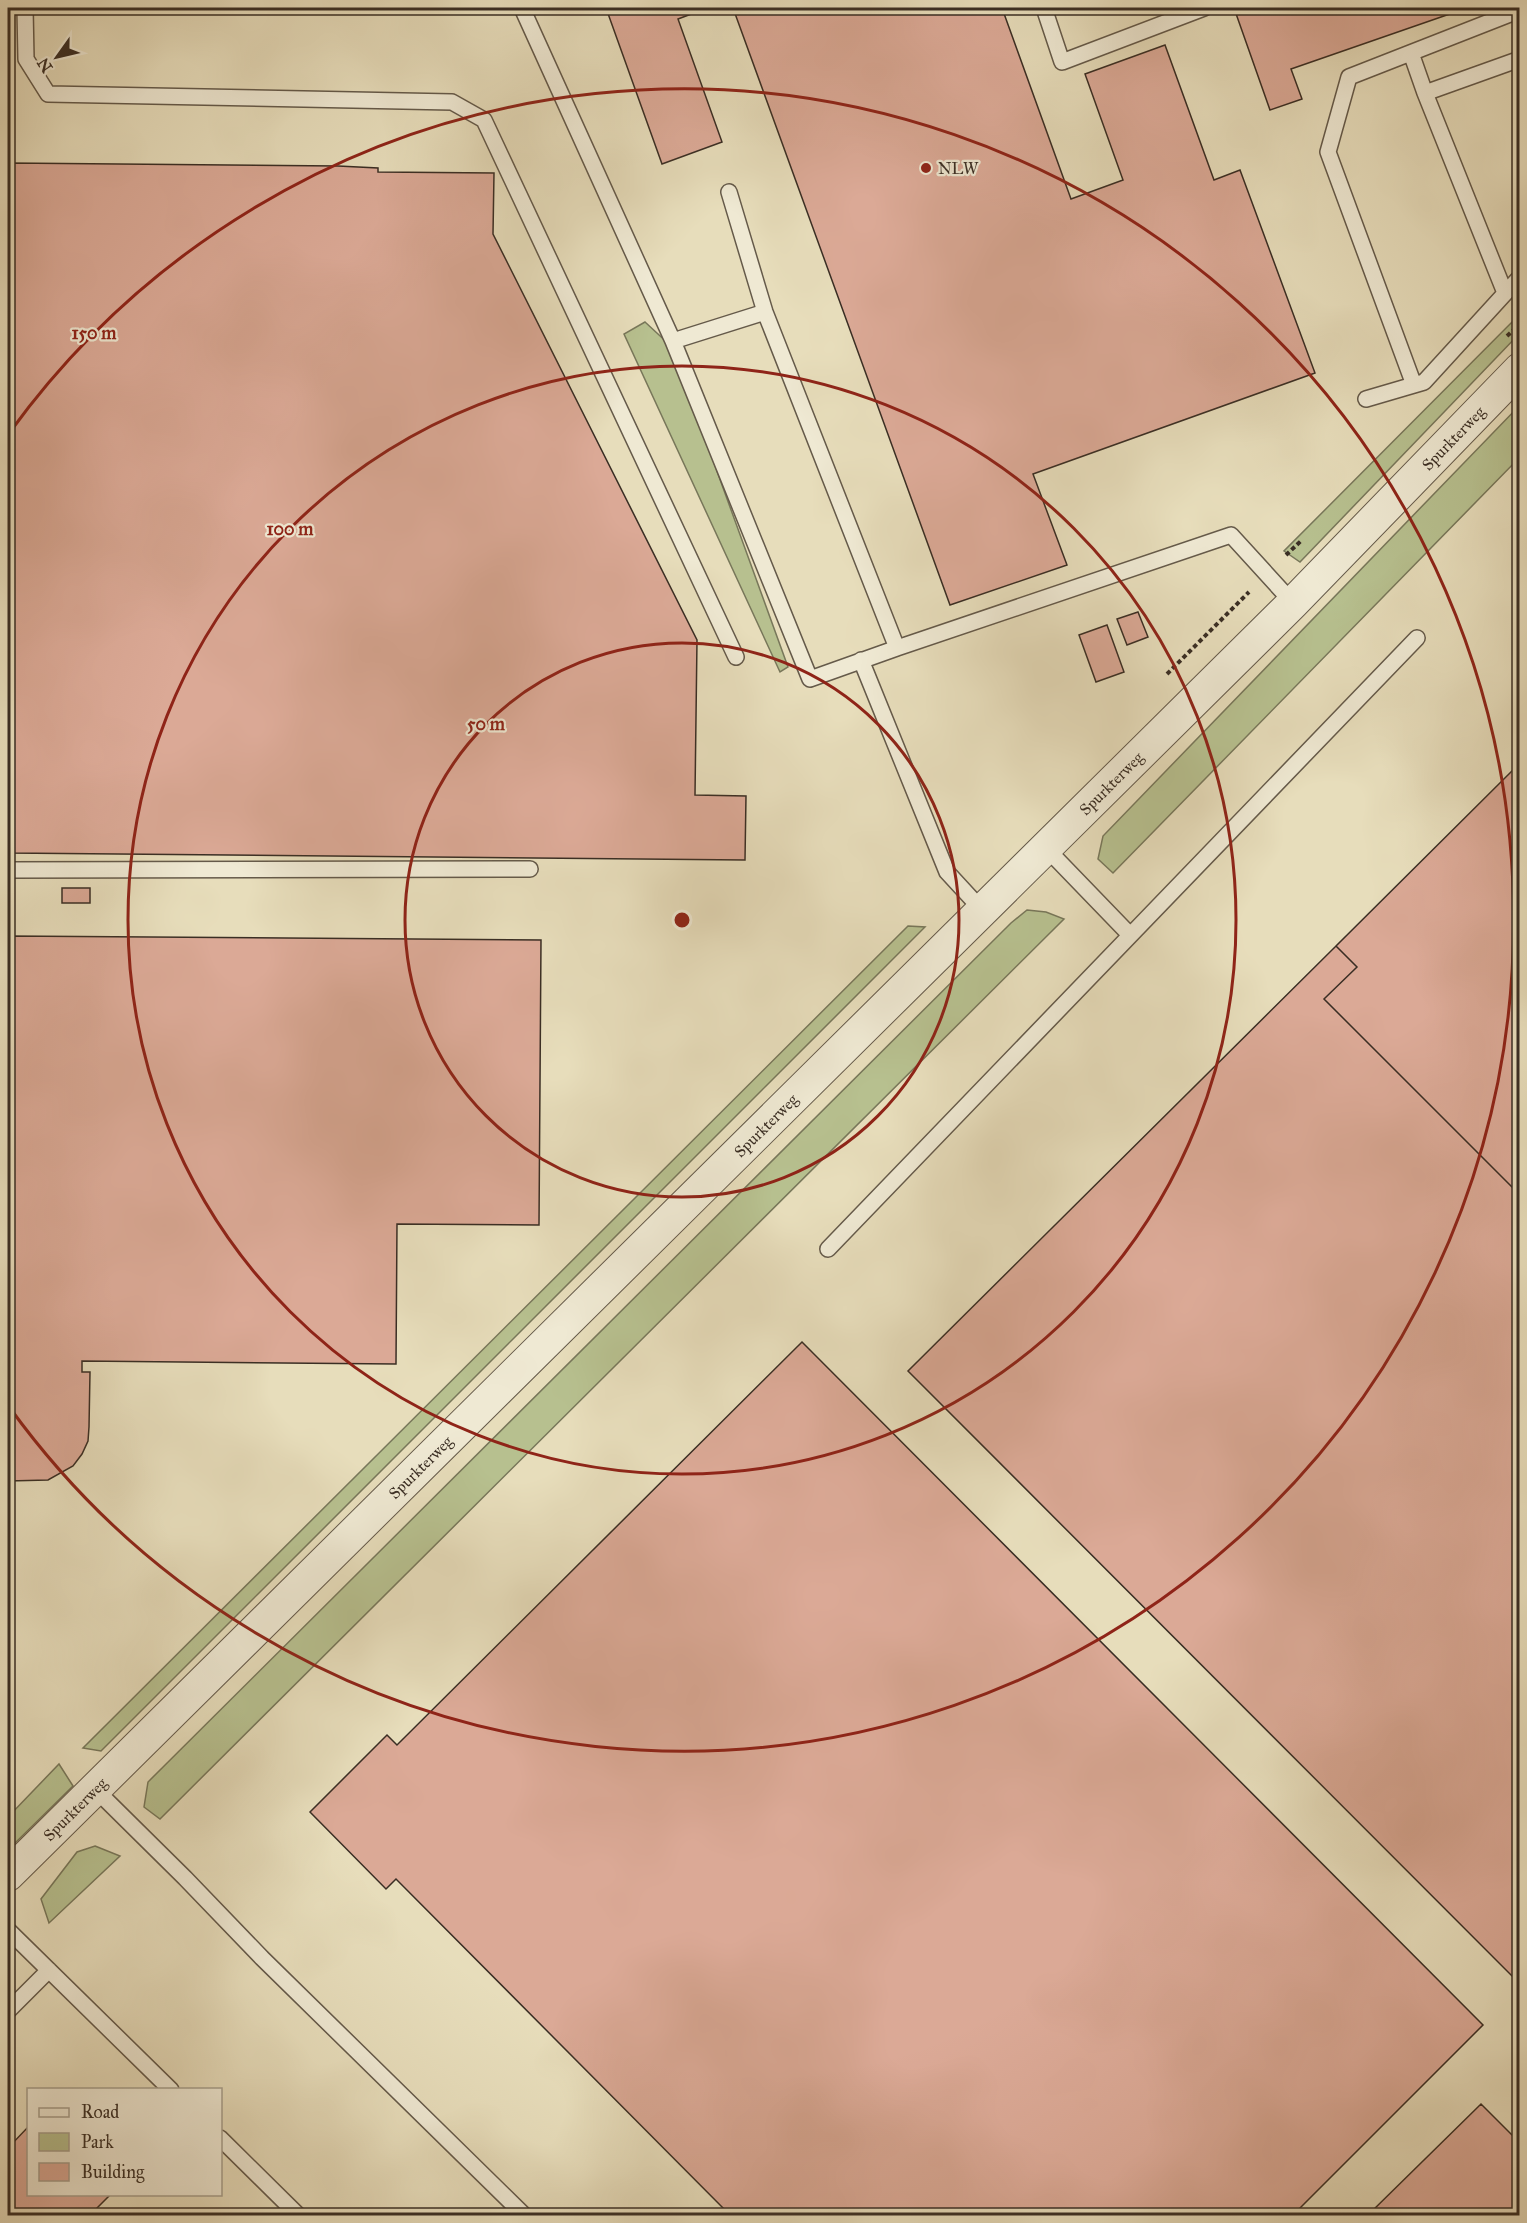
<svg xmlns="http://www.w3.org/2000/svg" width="1527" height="2223" viewBox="0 0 1527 2223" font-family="'IM FELL Great Primer',serif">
	<rect width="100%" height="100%" fill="#e7ddbb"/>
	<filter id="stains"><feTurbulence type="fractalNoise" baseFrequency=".00333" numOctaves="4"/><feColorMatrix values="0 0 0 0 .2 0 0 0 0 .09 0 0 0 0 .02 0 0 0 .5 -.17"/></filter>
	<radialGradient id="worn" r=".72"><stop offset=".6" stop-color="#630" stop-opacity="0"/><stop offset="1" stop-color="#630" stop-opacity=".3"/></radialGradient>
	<path fill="#b7c08f" stroke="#78775a" stroke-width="1.5" d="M1519 315V334L1300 562 1284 551Z
		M645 322 672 347 788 667 780 672 624 334Z
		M1519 406V458L1113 873 1098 859 1103 836Z
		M1027 910 1046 912 1064 919 160 1819 144 1807 148 1782 1011 923Z
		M908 926 925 927 101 1751 83 1748Z
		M59 1764 73 1786 8 1850V1817Z
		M95 1846 120 1856 49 1923 41 1899 77 1852Z"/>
	<path fill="#dba996" stroke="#3a2e24" stroke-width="1.5" d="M606 8H692L694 13 678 19 722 142 662 164Z
		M733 8H1002L1071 199 1123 180 1085 74 1165 45 1214 180 1240 170 1315 373 1033 474 1067 565 950 605Z
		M1234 8H1467L1291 69 1302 99 1270 110Z
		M8 163 338 166 378 168V172L494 173 493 234 697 640 695 795 746 796 745 860 8 853Z
		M1138 612 1148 637 1127 645 1117 619Z
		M1107 625 1124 672 1096 682 1079 635Z
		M1519 764 1520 763V1195L1324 999 1357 967 1336 946Z
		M62 888H90V903H62Z
		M8 936 541 940 539 1225 397 1224 396 1364 82 1361V1372H90L89 1427 88 1441 82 1454 73 1466 48 1480 8 1481Z
		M1336 946 1357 967 1324 999 1520 1195V1984L908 1371Z
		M802 1342 1483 2025 1292 2216H731L396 1879 386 1889 310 1812 387 1735 397 1745Z
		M1481 2104 1520 2143V2216H1367Z
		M28 2127V2194H111L96 2209 102 2216H8V2148Z"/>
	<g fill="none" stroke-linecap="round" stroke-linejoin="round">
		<defs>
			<path id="lane" d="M25 8 26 59 48 94 452 102 484 120 736 657
				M522 8 673 341 765 312
				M1044 8 1062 62 1204 8
				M1411 53 1425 93 1505 293
				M1425 93 1520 59
				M729 192 765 312 897 648 1231 535 1293 603
				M673 341 810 679 897 648
				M1414 385 1328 152 1349 77 1520 10
				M1366 399 1424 382 1520 277
				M861 660 947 872 982 910
				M1045 847 1130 935
				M8 870 530 869
				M828 1249 1417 638
				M95 1789 185 1878 262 1958 525 2216
				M8 1930 171 2090
				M8 2011 49 1970
				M220 2138 299 2216"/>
			<g id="street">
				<path id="s1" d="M8 1875 1293 603 1520 369"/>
			</g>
		</defs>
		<use href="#lane" stroke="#655a4a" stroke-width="18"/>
		<use href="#street" stroke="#655a4a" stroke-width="34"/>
		<path stroke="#3a2e24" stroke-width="4" stroke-dasharray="4.5 3" stroke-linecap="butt" d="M1507 336 1520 324
			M1286 555 1302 540
			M1167 674 1249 592"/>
		<use href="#lane" stroke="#efe9d3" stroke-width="15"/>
		<use href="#street" stroke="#efe9d3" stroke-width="32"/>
	</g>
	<g fill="none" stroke="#8f2418" stroke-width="3">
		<circle cx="682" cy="920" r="277"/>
		<circle cx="682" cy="920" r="554"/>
		<path d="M10 432A831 831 0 1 1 10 1408"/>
	</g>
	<circle fill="#8f2418" stroke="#efe9d3" stroke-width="2" cx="926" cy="168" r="6"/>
	<g text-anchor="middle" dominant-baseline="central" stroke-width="4.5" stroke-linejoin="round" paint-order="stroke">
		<g font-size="16" fill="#3a2e24" stroke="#efe9d3" text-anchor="start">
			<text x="938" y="168">NLW</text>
		</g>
		<g font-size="16" fill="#3a2e24" stroke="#efe9d3">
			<text stroke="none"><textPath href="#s1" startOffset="2038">Spurkterweg</textPath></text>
			<text stroke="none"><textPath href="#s1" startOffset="1552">Spurkterweg</textPath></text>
			<text stroke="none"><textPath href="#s1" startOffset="1066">Spurkterweg</textPath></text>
			<text stroke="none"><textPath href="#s1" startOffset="580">Spurkterweg</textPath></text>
			<text stroke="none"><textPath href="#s1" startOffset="94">Spurkterweg</textPath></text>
		</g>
	</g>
	<circle cx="682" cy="920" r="9" fill="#8f2418" stroke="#efe9d3" stroke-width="3"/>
	<g font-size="18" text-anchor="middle" font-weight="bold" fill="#8f2418" stroke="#efe9d3" stroke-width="4.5" stroke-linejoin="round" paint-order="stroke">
		<text x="94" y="339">150 m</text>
		<text x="290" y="535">100 m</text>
		<text x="486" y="730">50 m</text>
	</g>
	<rect width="1527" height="2223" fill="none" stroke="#e7ddbb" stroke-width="30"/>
	<rect x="9" y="9" width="1509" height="2205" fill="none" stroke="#3a2e24" stroke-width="3"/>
	<rect x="15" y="15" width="1497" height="2193" fill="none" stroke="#3a2e24" stroke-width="1.5"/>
	<rect x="27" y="2088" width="195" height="108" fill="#efe9d3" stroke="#a79e8d" stroke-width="1.5"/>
	<rect x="39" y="2108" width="30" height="9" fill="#efe9d3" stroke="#a79e8d" stroke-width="1.5"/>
	<text x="81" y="2118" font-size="18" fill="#3a2e24">Road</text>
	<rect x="39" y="2133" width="30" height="18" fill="#b7c08f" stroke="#a79e8d" stroke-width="1.5"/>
	<text x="81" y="2148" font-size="18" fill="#3a2e24">Park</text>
	<rect x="39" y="2163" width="30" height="18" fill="#dba996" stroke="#a79e8d" stroke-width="1.5"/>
	<text x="81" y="2178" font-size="18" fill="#3a2e24">Building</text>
	<g transform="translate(57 57) rotate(236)" stroke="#efe9d3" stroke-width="4.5" paint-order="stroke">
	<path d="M0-4.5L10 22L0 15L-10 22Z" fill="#3a2e24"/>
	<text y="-9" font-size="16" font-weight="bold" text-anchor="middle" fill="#3a2e24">N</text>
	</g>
	<rect width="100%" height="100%" filter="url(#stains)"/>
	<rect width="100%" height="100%" fill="url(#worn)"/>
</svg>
